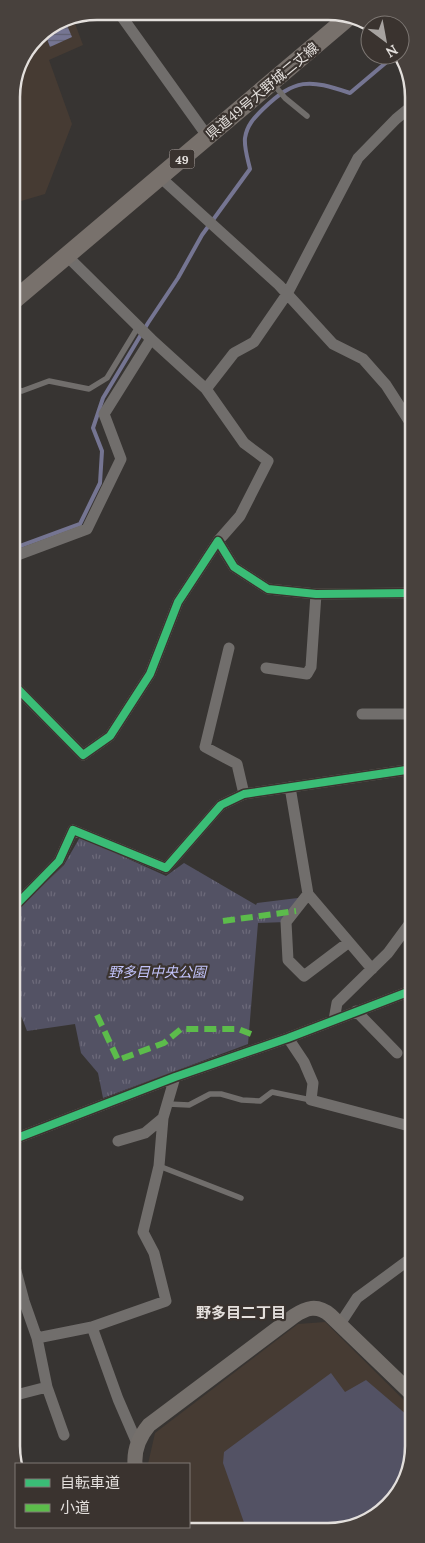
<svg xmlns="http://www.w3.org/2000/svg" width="425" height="1543" viewBox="0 0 425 1543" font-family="Lora,'Noto Sans JP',serif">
	<defs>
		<pattern id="park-tufts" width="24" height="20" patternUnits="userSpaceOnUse" patternTransform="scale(1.25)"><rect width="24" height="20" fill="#535264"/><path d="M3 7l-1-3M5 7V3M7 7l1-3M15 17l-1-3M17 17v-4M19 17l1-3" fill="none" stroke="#6c6a7a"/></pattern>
		<pattern id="water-rules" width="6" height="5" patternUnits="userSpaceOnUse" patternTransform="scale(1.25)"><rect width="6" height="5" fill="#757592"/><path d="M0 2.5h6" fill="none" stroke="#616172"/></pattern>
	</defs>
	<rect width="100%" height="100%" fill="#373432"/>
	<path fill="#463b33" d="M64 18H73L83 45 49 60 72 124 45 194 11 204V92L37 36Z
		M325 1322 414 1410V1451L392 1503 339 1531 171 1530 169 1527H189V1464H148L155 1433 298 1324Z"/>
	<path fill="url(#park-tufts)" d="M80 837 166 876 184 863 256 905 257 903 306 897 286 922 258 923 248 1044 103 1098 98 1073 81 1053 75 1024 27 1031 12 992V915L64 865Z"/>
	<path fill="#535264" d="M331 1373 345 1392 366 1380 414 1421V1451L392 1503 339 1531H247L223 1463 224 1452Z"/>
	<path fill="url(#water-rules)" d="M64 18 72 37 50 47 44 31Z"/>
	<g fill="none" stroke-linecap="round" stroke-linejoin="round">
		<path stroke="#757592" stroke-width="4" d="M12 549 80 524 100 483 102 451 93 428 103 398 148 323 178 278 202 235 250 169C248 160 244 148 245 138 247 125 254 118 263 109 295 78 309 79 350 93L395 55"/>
		<path stroke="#716e6c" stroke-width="5.5" d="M275 86 285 98 307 116
			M12 388 22 391 49 381 89 389 107 378 138 327
			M168 1104 189 1105 210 1094H221L242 1100 260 1101 272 1092 311 1100
			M159 1166 241 1198"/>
		<path stroke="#716e6c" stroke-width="11" d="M122 17 208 137
			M160 177 279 285 333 344 363 359 386 385 413 427
			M12 284 16 298
			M151 339 206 389 244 443 268 461 240 516 218 541
			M206 389 234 353 254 342 287 294 358 158 396 119 413 105
			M12 557 87 529 121 459 104 414 151 339 66 255
			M229 648 205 747 237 764 244 794
			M266 668 307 674 311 667 316 594
			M12 683 83 755 110 736 150 674 178 602 218 541 234 567 268 589 316 594 413 593
			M362 714H413
			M290 787 308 894 372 969
			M308 894 286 922 288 960 304 976 349 942
			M12 909 59 861 73 830 166 868 221 805 244 794 413 769
			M356 1011 397 1053
			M334 1020 337 1003 388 953 413 919
			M288 1038 304 1062 313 1083 311 1100 413 1127
			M12 1140 175 1077 288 1038 413 990
			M118 1141 145 1133 163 1118
			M12 1256 24 1301 37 1338 92 1327 118 1399 137 1443
			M340 1324 357 1298 410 1259 413 1248
			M92 1327 166 1301 154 1253 143 1232 159 1166 163 1118 175 1077
			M37 1338 47 1387 64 1435
			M12 1396 47 1387
			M77 1527 78 1529
			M141 1530 160 1527"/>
		<path stroke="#75706c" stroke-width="15" d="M135 1464C134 1449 139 1437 149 1425L294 1316C306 1308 317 1304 330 1315L414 1396
			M160 1527 162 1530"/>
		<path stroke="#78716c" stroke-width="18" d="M12 302 351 15"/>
		<path stroke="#5cbc4b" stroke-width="6" stroke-dasharray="12 6" stroke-linecap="butt" d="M223 921 296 911
			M97 1015 118 1060 164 1043 181 1029H238L251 1034"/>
		<defs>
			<path id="cycleway" d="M12 683 83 755 110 736 150 674 178 602 218 541 234 567 268 589 316 594 413 593
				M12 909 59 861 73 830 166 868 221 805 244 794 413 769
				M12 1140 175 1077 288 1038 413 990"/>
		</defs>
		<use href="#cycleway" stroke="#3a332f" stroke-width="11"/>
		<use href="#cycleway" stroke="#3abd76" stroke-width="8"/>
	</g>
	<g text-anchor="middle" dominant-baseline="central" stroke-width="4.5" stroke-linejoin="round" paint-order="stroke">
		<rect fill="#3a332f" stroke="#b0aba8" stroke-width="1" x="169.5" y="149.5" width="25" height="19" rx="4"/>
		<g font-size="12" font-weight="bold" fill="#e3dfdc">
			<text x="182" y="159">49</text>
		</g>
		<g font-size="14" fill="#e3dfdc" stroke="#3a332f">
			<text transform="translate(262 91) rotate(-40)">県道49号大野城二丈線</text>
		</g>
		<g font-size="14" font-style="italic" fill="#c3c4fb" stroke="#3a332f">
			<text x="157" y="972">野多目中央公園</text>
		</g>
		<g font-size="15" font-weight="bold" fill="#e3dfdc" stroke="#3a332f">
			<text x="241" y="1312">野多目二丁目</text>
		</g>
	</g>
	<path d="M0 0H425V1543H0ZM97 20H328A77 77 0 0 1 405 97V1446A77 77 0 0 1 328 1523H97A77 77 0 0 1 20 1446V97A77 77 0 0 1 97 20Z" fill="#48413d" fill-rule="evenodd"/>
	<path fill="none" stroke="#e3dfdc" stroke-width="2.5" d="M97 20H328A77 77 0 0 1 405 97V1446A77 77 0 0 1 328 1523H97A77 77 0 0 1 20 1446V97A77 77 0 0 1 97 20Z"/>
	<rect x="15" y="1463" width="175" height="65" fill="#3a332f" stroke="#7e7874"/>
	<rect x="25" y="1479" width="25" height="8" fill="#3abd76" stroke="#7e7874"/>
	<text x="60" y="1488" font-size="15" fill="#e3dfdc">自転車道</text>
	<rect x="25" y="1504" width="25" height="8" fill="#5cbc4b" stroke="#7e7874"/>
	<text x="60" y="1513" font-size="15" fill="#e3dfdc">小道</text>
	<g transform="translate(385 40) rotate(148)"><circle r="24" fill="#3a332f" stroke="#7e7874"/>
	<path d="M0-4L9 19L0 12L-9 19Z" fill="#a7a3a0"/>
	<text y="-8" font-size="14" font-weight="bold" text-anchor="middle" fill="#e3dfdc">N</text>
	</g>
</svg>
